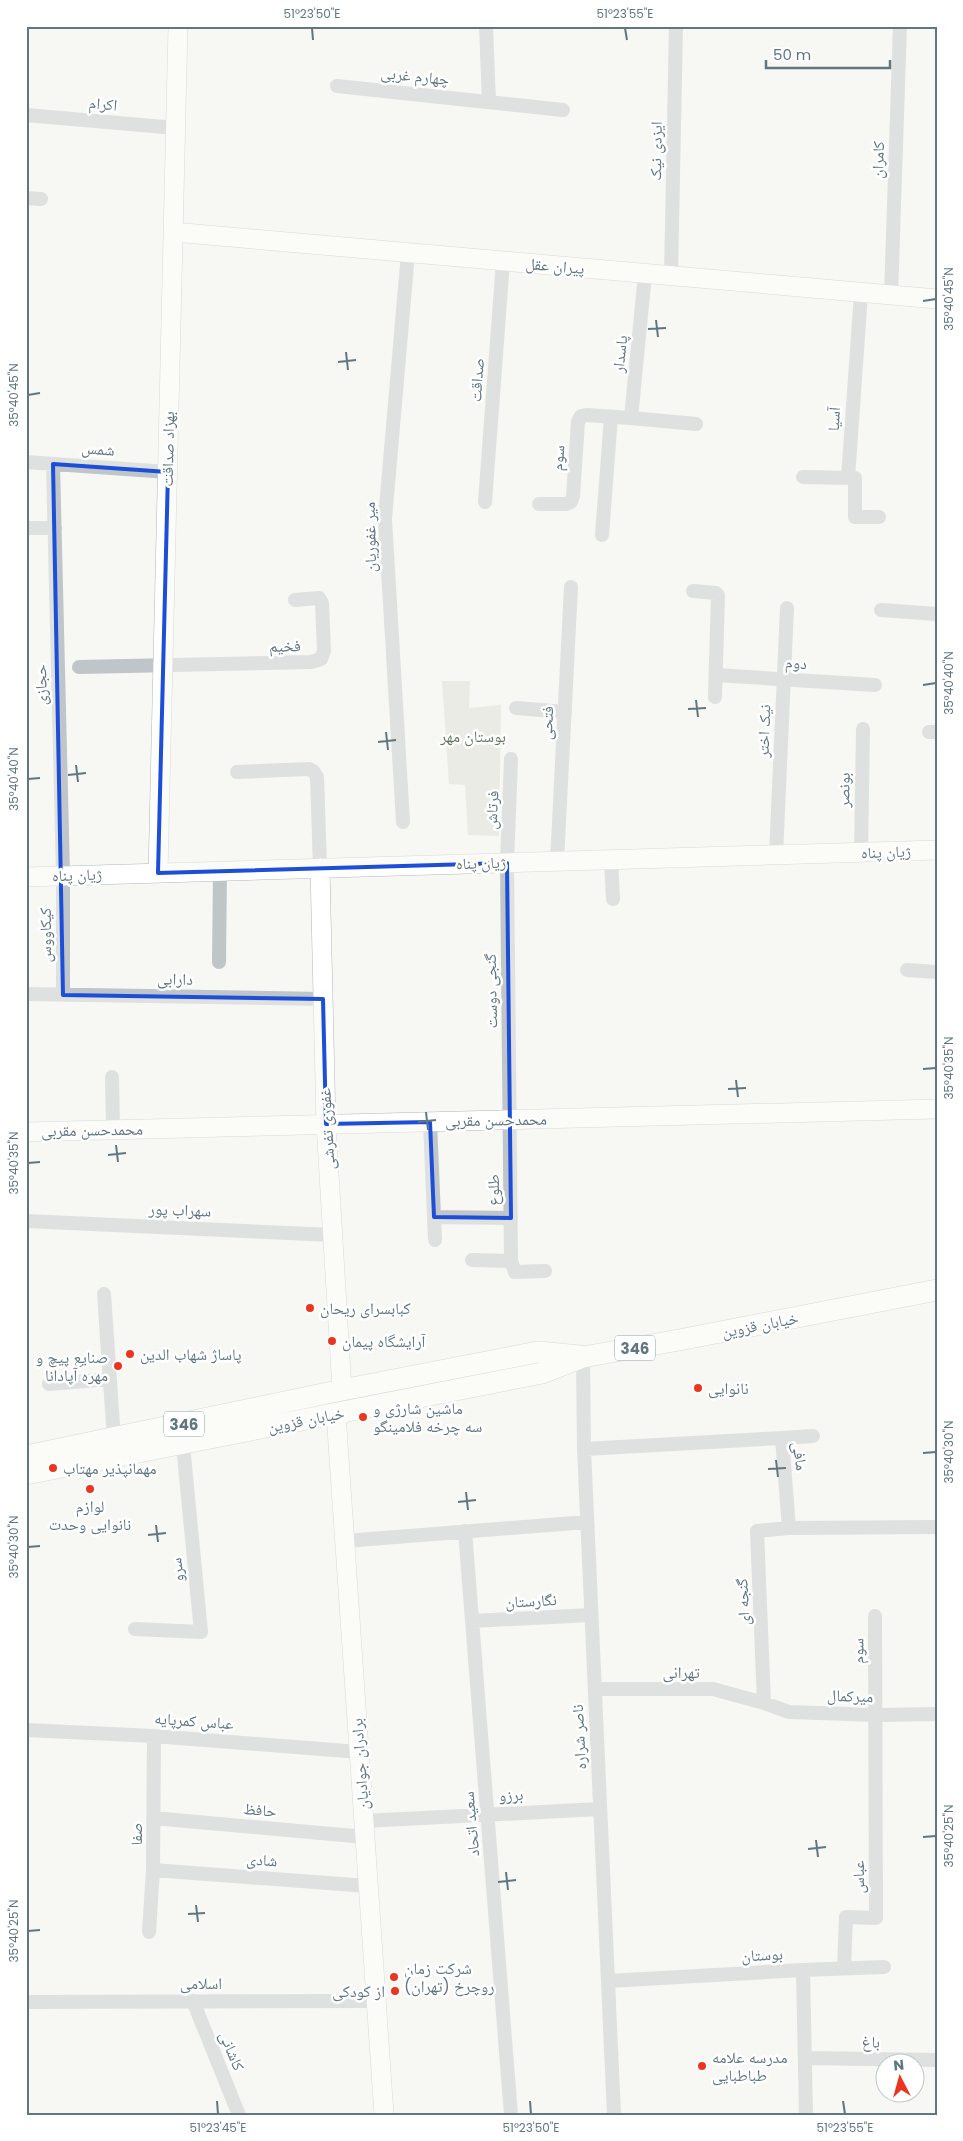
<svg xmlns="http://www.w3.org/2000/svg" width="963" height="2141" viewBox="0 0 963 2141" font-family="Poppins,'Noto Naskh Arabic',sans-serif">
	<rect width="100%" height="100%" fill="#f7f7f3"/>
	<path fill="#d7dcd2" d="M442 681H470L469 708 501 705 499 836 468 835 465 785 449 784Z"/>
	<g fill="none" stroke-linecap="round" stroke-linejoin="round">
		<defs>
			<path id="secondary" d="M173 232 937 299
				M320 868 326 1124 342 1390
				M158 873 178 26
				M26 877 937 850
				M26 1132 937 1109
				M336 1414 384 2115"/>
			<path id="primary" d="M26 1456 342 1390 538 1352 580 1356
				M26 1474 542 1373 583 1357 679 1340 937 1290"/>
		</defs>
		<use href="#secondary" stroke="#b1b9bd" stroke-width="20"/>
		<use href="#primary" stroke="#b2b9bc" stroke-width="22"/>
		<path stroke="#bfc5c8" stroke-width="14" d="M486 26 489 102
			M337 86 563 110
			M26 115 176 128
			M26 198 41 199
			M671 276 676 26
			M891 295 900 26
			M631 418 696 424
			M26 462 168 472
			M53 464 63 875V995
			M803 477 855 478V517H879
			M848 478 861 293
			M485 502 503 261
			M539 504H566L571 502 573 496 578 422 581 416 586 415 631 418 645 274
			M26 528H55
			M602 535 611 417
			M693 591 716 593 718 595 715 697
			M881 610 937 614
			M79 667 311 662 321 659 324 651 322 603 319 598 295 600
			M716 675 875 685
			M516 708 565 712
			M929 732H937
			M237 772 309 769 314 772 317 777 320 868
			M403 822 385 519 408 253
			M861 852 863 729
			M776 855 787 608
			M611 860 613 899
			M557 861 571 587
			M219 962 220 871
			M907 970 937 972
			M26 994 323 999
			M112 1077 113 1130
			M430 1122 435 1240
			M434 1217 511 1218
			M26 1221 333 1235
			M472 1260 511 1261 507 863 511 759
			M511 1261 515 1272 545 1271
			M104 1294 114 1439
			M583 1357 584 1449 614 2115
			M49 1384 110 1379
			M782 1438 813 1436
			M584 1449 782 1438 789 1528 937 1527
			M465 1531 511 2115
			M345 1541 587 1522
			M472 1621 591 1615
			M135 1629 201 1632 183 1445
			M595 1689H713L764 1703 789 1712 877 1715 937 1714
			M764 1703 757 1531 789 1528
			M26 1730 154 1736 359 1752
			M153 1818 365 1837
			M364 1821 600 1809
			M153 1870 368 1886
			M149 1932 153 1870 154 1736
			M844 1968 846 1917 876 1918 875 1616
			M803 1970 806 2115
			M608 1981 803 1970 884 1967
			M193 2001 239 2115
			M26 2002 376 2001
			M805 2058 937 2060"/>
		<use href="#secondary" stroke="#fff" stroke-width="19"/>
		<use href="#primary" stroke="#fff" stroke-width="21"/>
	</g>
	<path d="M0 0H963V2141H0ZM53 464 168 472 158 873 507 863 511 1218 434 1217 430 1122 326 1124 323 999 63 995Z" fill="#f7f7f3" fill-opacity=".55" fill-rule="evenodd"/>
	<path fill="none" stroke="#1d4ed8" stroke-width="4" stroke-linejoin="round" d="M53 464 168 472 158 873 507 863 511 1218 434 1217 430 1122 326 1124 323 999 63 995Z"/>
	<path fill="none" stroke="#607680" stroke-width="2" d="M312 28 313 40M625 28 627 40M923 301 936 299M656 320 658 337M648 329 666 328M346 352 348 370M338 362 356 360M28 395 40 393M923 685 936 683M696 700 698 717M688 709 706 708M386 732 388 750M378 742 396 740M76 765 78 782M68 775 86 773M28 779 40 778M923 1069 936 1068M736 1080 738 1097M728 1089 746 1088M426 1112 428 1130M418 1122 436 1120M116 1145 118 1162M108 1155 126 1153M28 1163 40 1162M923 1453 936 1452M776 1460 778 1477M768 1469 786 1468M466 1492 468 1510M458 1502 476 1500M156 1525 158 1542M148 1535 166 1533M28 1547 40 1546M923 1837 936 1836M816 1840 818 1857M808 1849 826 1847M506 1872 508 1890M498 1882 516 1880M196 1905 198 1922M188 1914 205 1913M28 1931 40 1930M217 2101 218 2114M530 2101 531 2114M843 2101 845 2114"/>
	<g fill="#ec351e" stroke="#fff" stroke-width="2">
		<circle cx="310" cy="1308" r="5"/>
		<circle cx="332" cy="1341" r="5"/>
		<circle cx="130" cy="1354" r="5"/>
		<circle cx="118" cy="1366" r="5"/>
		<circle cx="698" cy="1388" r="5"/>
		<circle cx="363" cy="1417" r="5"/>
		<circle cx="53" cy="1468" r="5"/>
		<circle cx="90" cy="1489" r="5"/>
		<circle cx="394" cy="1977" r="5"/>
		<circle cx="395" cy="1991" r="5"/>
		<circle cx="702" cy="2066" r="5"/>
	</g>
	<g text-anchor="middle" dominant-baseline="central" stroke-width="5" stroke-linejoin="round" paint-order="stroke">
		<g fill="#fff" stroke="#909fa6" stroke-width="1">
			<rect x="615" y="1335.5" width="40" height="25" rx="4"/>
			<rect x="164" y="1411.5" width="40" height="25" rx="4"/>
		</g>
		<g font-size="15" font-weight="bold" fill="#607680">
			<text x="635" y="1348">346</text>
			<text x="184" y="1424">346</text>
		</g>
		<g font-size="16" fill="#607680" stroke="#fff">
			<text transform="translate(415 76) rotate(6)">چهارم غربی</text>
			<text transform="translate(103 104) rotate(5)">اکرام</text>
			<text transform="translate(656 151) rotate(-89)">ایزدی نیک</text>
			<text transform="translate(878 160) rotate(-88)">کامران</text>
			<text transform="translate(555 266) rotate(5)">پیران عقل</text>
			<text transform="translate(620 354) rotate(-84)">پاسدار</text>
			<text transform="translate(477 380) rotate(-86)">صداقت</text>
			<text transform="translate(834 419) rotate(-86)">آسیا</text>
			<text transform="translate(98 449) rotate(4)">شمس</text>
			<text transform="translate(168 449) rotate(-89)">بهزاد صداقت</text>
			<text transform="translate(558 458) rotate(-86)">سوم</text>
			<text transform="translate(370 537) rotate(-91)">میر غفوریان</text>
			<text transform="translate(285 646) rotate(-1)">فخیم</text>
			<text transform="translate(796 663) rotate(4)">دوم</text>
			<text transform="translate(41 685) rotate(-91)">حجازی</text>
			<text transform="translate(547 723) rotate(-87)">فتحی</text>
			<text transform="translate(764 731) rotate(-88)">نیک اختر</text>
			<text transform="translate(844 790) rotate(-89)">بونصر</text>
			<text transform="translate(492 810) rotate(-87)">فرتاش</text>
			<text transform="translate(886 852) rotate(-2)">ژیان پناه</text>
			<text transform="translate(481 863) rotate(-2)">ژیان پناه</text>
			<text transform="translate(77 875) rotate(-2)">ژیان پناه</text>
			<text transform="translate(45 935) rotate(-90)">کیکاووس</text>
			<text transform="translate(175 979) rotate(1)">دارابی</text>
			<text transform="translate(491 991) rotate(-91)">گنجی دوست</text>
			<text transform="translate(496 1120) rotate(-1)">محمدحسن مقربی</text>
			<text transform="translate(327 1129) rotate(-93)">غفوری تفرشی</text>
			<text transform="translate(92 1130) rotate(-1)">محمدحسن مقربی</text>
			<text transform="translate(493 1190) rotate(-90)">طلوع</text>
			<text transform="translate(180 1210) rotate(2)">سهراب پور</text>
			<text transform="translate(760 1325) rotate(-11)">خیابان قزوین</text>
			<text transform="translate(306 1420) rotate(-11)">خیابان قزوین</text>
			<text transform="translate(800 1456) rotate(82)">مافی</text>
			<text transform="translate(177 1570) rotate(-96)">سرو</text>
			<text transform="translate(531 1601) rotate(-3)">نگارستان</text>
			<text transform="translate(743 1602) rotate(-93)">گنجه ای</text>
			<text transform="translate(858 1651) rotate(-91)">سوم</text>
			<text x="681" y="1672">تهرانی</text>
			<text transform="translate(850 1696) rotate(2)">میرکمال</text>
			<text transform="translate(194 1721) rotate(4)">عباس کمرپایه</text>
			<text transform="translate(579 1737) rotate(-93)">ناصر شراره</text>
			<text transform="translate(360 1764) rotate(-94)">برادران جوادیان</text>
			<text transform="translate(511 1795) rotate(-3)">برزو</text>
			<text transform="translate(260 1810) rotate(5)">حافظ</text>
			<text transform="translate(471 1824) rotate(-95)">سعید اتحاد</text>
			<text transform="translate(136 1834) rotate(-90)">صفا</text>
			<text transform="translate(262 1860) rotate(4)">شادی</text>
			<text transform="translate(858 1877) rotate(-90)">عباس</text>
			<text transform="translate(762 1955) rotate(-3)">بوستان</text>
			<text x="201" y="1983">اسلامی</text>
			<text transform="translate(871 2042) rotate(1)">باغ</text>
			<text transform="translate(232 2051) rotate(68)">کاشانی</text>
		</g>
		<g font-size="16" fill="#677860" stroke="#fff">
			<text x="473" y="736">بوستان مهر</text>
		</g>
		<g font-size="16" fill="#607680" stroke="#fff" text-anchor="start">
			<text x="320" y="1308">کبابسرای ریحان</text>
			<text x="342" y="1341">آرایشگاه پیمان</text>
			<text x="140" y="1354">پاساژ شهاب الدین</text>
			<text x="108" y="1357" text-anchor="end">صنایع پیچ و<tspan x="108" dy="18">مهره آپادانا</tspan></text>
			<text x="708" y="1388">نانوایی</text>
			<text x="373" y="1408">ماشین شارژی و<tspan x="373" dy="18">سه چرخه فلامینگو</tspan></text>
			<text x="63" y="1468">مهمانپذیر مهتاب</text>
			<text x="90" y="1506" text-anchor="middle">لوازم<tspan x="90" dy="18">نانوایی وحدت</tspan></text>
			<text x="404" y="1968">شرکت زمان<tspan x="404" dy="18">روچرخ (تهران)</tspan></text>
			<text x="385" y="1991" text-anchor="end">از کودکی</text>
			<text x="712" y="2057">مدرسه علامه<tspan x="712" dy="18">طباطبایی</tspan></text>
		</g>
	</g>
	<rect width="963" height="2141" fill="none" stroke="#ffffff" stroke-width="55"/>
	<g transform="translate(900 2078) rotate(354)"><circle r="24" fill="#ffffff" stroke="#bfc8cc"/>
	<path d="M0-4L9 19L0 12L-9 19Z" fill="#ec351e"/>
	<text y="-8" font-size="14" font-weight="bold" text-anchor="middle" fill="#607680">N</text>
	</g>
	<path d="M766 60v8h124v-8" fill="none" stroke="#607680" stroke-width="2.5"/>
	<text x="773" y="60" font-size="15" fill="#607680" stroke="#ffffff" stroke-width="4" paint-order="stroke">50 m</text>
	<rect x="28" y="28" width="908" height="2086" fill="none" stroke="#607680" stroke-width="2"/>
	<g font-size="12" text-anchor="middle" fill="#607680">
		<text x="312" y="18">51°23'50"E</text>
		<text x="625" y="18">51°23'55"E</text>
		<text transform="translate(949 299) rotate(-90)" y="4">35°40'45"N</text>
		<text transform="translate(14 395) rotate(-90)" y="4">35°40'45"N</text>
		<text transform="translate(949 683) rotate(-90)" y="4">35°40'40"N</text>
		<text transform="translate(14 779) rotate(-90)" y="4">35°40'40"N</text>
		<text transform="translate(949 1068) rotate(-90)" y="4">35°40'35"N</text>
		<text transform="translate(14 1163) rotate(-90)" y="4">35°40'35"N</text>
		<text transform="translate(949 1452) rotate(-90)" y="4">35°40'30"N</text>
		<text transform="translate(14 1547) rotate(-90)" y="4">35°40'30"N</text>
		<text transform="translate(949 1836) rotate(-90)" y="4">35°40'25"N</text>
		<text transform="translate(14 1931) rotate(-90)" y="4">35°40'25"N</text>
		<text x="218" y="2132">51°23'45"E</text>
		<text x="531" y="2132">51°23'50"E</text>
		<text x="845" y="2132">51°23'55"E</text>
	</g>
</svg>
